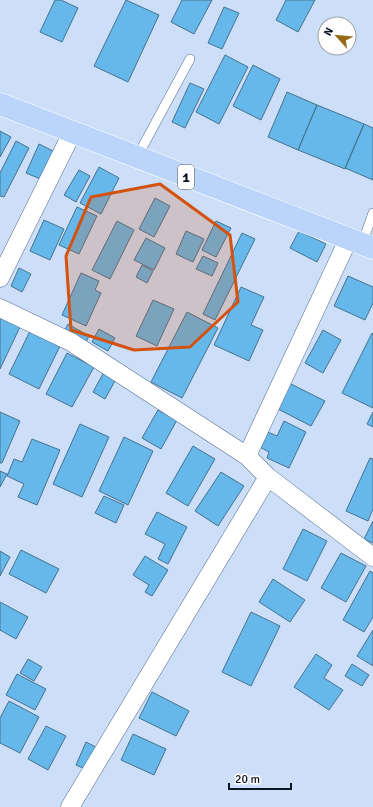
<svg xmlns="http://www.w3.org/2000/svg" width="373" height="807" viewBox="0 0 373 807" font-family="Signika,sans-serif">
	<rect width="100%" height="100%" fill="#cddff8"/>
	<path fill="#66b8ea" stroke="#46728e" d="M55 0H61L78 8 62 42 40 32Z
		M126 0 159 15 128 82 94 66Z
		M182 0H212L194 34 171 22Z
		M286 0H315L298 32 276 20Z
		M224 7 239 13 222 49 208 43Z
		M225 55 248 67 219 124 196 112Z
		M253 65 280 79 261 120 233 106Z
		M190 83 204 89 185 128 172 122Z
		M287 92 317 105 298 150 268 137Z
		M317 105 364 124 345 169 298 150Z
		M364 124 373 128V180L345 168Z
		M0 131 11 137 0 157Z
		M16 141 29 148 4 197 0 196V173Z
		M39 144 55 152 43 180 26 173Z
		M99 167 119 178 101 214 80 203Z
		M79 170 90 176 76 202 64 195Z
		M155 198 170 206 154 237 139 229Z
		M77 207 97 216 79 254 59 245Z
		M44 220 64 229 50 260 30 251Z
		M117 221 134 230 110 279 92 270Z
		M216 221 231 228 216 257 202 250Z
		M186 231 204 239 193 262 176 254Z
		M299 231 326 244 317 262 290 248Z
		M242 233 255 239 215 320 203 314Z
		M146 238 165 248 154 270 134 260Z
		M203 256 218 263 212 276 196 269Z
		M142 265 153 271 147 283 136 277Z
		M19 268 31 274 22 292 11 286Z
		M81 273 99 281 95 290 101 293 86 326 62 315Z
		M348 276 373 287V303L365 320 334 306Z
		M241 287 264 297 251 325 263 330 249 361 214 345Z
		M153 300 174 309 157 346 136 336Z
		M187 312 218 328 182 398 151 382Z
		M0 317 20 327 0 369Z
		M68 324 89 336 85 344 64 332Z
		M99 329 115 338 108 351 92 342Z
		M323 330 341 340 323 373 305 363Z
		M30 331 60 346 39 389 9 374Z
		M372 333 373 334V408L342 393Z
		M67 353 94 367 72 407 46 394Z
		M104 372 116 379 105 399 93 392Z
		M289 383 325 401 311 426 276 408Z
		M158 410 177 420 161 449 142 438Z
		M0 412 20 421 2 463H0Z
		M373 412V427L367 424Z
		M284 421 306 432 289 468 267 458 269 452 258 446 265 431 277 436Z
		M80 424 109 437 82 497 53 484Z
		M124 437 153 451 128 505 99 491Z
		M32 439 60 450 37 505 18 497 24 484 7 476 14 459 22 462Z
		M193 446 215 459 188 506 166 493Z
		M370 458 373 459V509L368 521 346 511Z
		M0 471 7 474 0 487Z
		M221 472 244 486 218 526 195 511Z
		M104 496 124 505 116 523 95 513Z
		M157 512 187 527 168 564 158 559 165 544 145 534Z
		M373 521V543L364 539Z
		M303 529 327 541 307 581 283 569Z
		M21 550 59 569 46 593 9 574Z
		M0 551 10 557 0 576Z
		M341 553 366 566 346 602 321 588Z
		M145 556 168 570 152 596 145 592 149 585 133 575Z
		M370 571 373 573V617L364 632 343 620Z
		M273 579 305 600 290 622 259 602Z
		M0 602 28 617 16 639 0 630Z
		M251 612 280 626 251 686 222 672Z
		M373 630V666L357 656Z
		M316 654 332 665 324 678 343 690 329 710 294 687Z
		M28 659 42 667 34 681 20 673Z
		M352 664 369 675 362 686 345 676Z
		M17 674 46 689 35 710 6 695Z
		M152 692 189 711 176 736 139 718Z
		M9 701 39 717 20 753 0 743V718Z
		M46 726 66 736 48 770 28 759Z
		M133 734 166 749 154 775 121 760Z
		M86 742 100 749 90 771 76 765Z"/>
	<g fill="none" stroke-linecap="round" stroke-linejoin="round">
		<defs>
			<path id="service" d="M137 157 190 59
				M362 244 373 213"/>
			<path id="minor" d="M0 278 72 133
				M0 308 71 342 247 456 348 240
				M247 456 268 477 373 557
				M70 807 268 477"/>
			<path id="trunk" d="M0 104 373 248"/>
		</defs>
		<use href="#service" stroke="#536d91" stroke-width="10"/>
		<use href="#minor" stroke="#536d91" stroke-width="19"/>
		<use href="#trunk" stroke="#fff" stroke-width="23"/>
		<use href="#service" stroke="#fff" stroke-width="9"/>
		<use href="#minor" stroke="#fff" stroke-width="18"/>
		<use href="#trunk" stroke="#bbd4fa" stroke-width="22"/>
	</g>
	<path fill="#d2520e" fill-opacity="0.2" stroke="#d2520e" stroke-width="3" stroke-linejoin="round" d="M160 184 230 235 238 302 190 347 134 350 71 330 66 256 91 197Z"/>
	<g text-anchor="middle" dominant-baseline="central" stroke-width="4" stroke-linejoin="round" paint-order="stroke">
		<rect fill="#fefefe" stroke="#535a64" stroke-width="1" x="178" y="165" width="16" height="24" rx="3"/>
		<g font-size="14" font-weight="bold" fill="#0a1422">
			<text x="186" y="177">1</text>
		</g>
	</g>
	<g transform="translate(337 36) rotate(297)"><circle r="19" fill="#fefefe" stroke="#9ca0a6"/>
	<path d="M0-3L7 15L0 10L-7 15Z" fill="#976a18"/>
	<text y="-6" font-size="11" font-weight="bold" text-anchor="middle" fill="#0a1422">N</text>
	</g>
	<path d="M229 783v6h62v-6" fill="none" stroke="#0a1422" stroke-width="2"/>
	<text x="235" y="783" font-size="12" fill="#0a1422" stroke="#fefefe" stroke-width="3" paint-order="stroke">20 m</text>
</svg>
